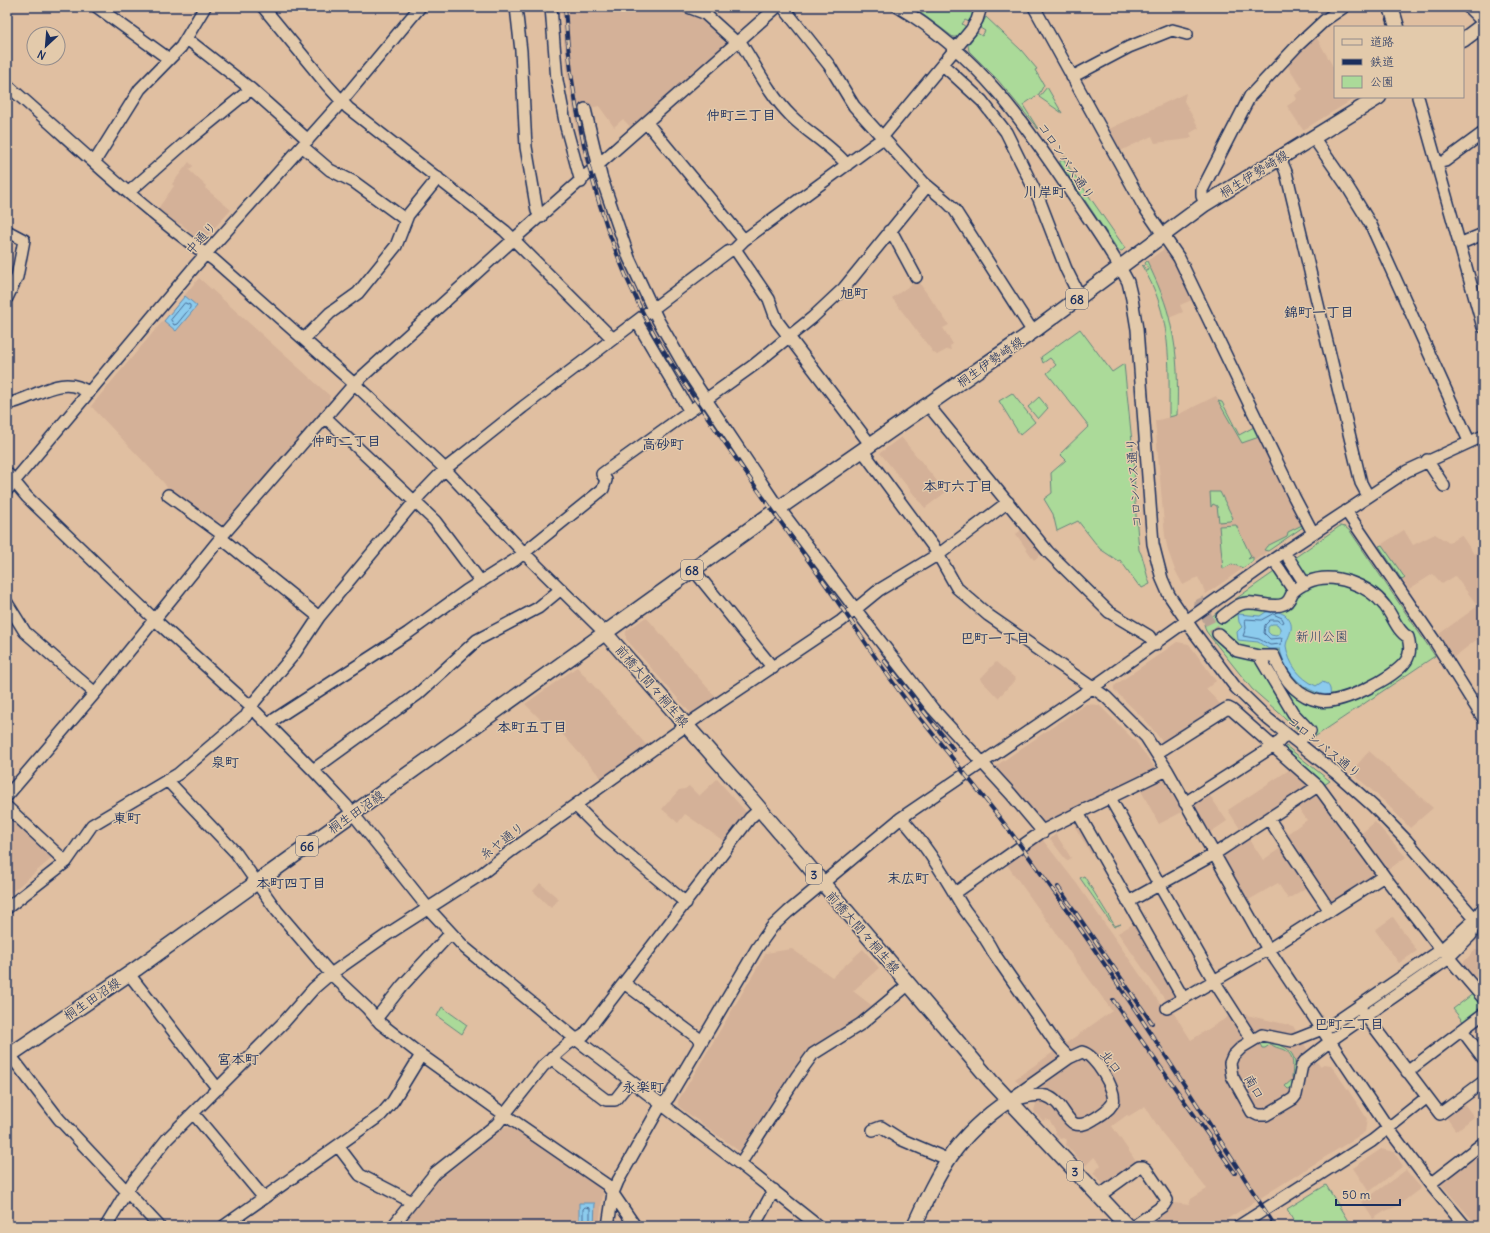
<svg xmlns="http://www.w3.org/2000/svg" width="1490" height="1233" viewBox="0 0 1490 1233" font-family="Delius,'Klee One',sans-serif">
	<rect width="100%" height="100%" fill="#e0bfa1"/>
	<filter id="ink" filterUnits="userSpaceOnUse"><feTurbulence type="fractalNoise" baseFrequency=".025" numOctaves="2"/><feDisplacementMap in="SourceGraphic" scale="8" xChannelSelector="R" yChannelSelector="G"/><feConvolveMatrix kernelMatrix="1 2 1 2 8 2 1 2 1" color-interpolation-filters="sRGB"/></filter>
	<g filter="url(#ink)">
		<path fill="#d4b198" d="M561 7H678L693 10 730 42 632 129 623 119 614 127 599 106 582 110 593 161 588 166 584 161 577 132 567 76Z
			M1314 33 1335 70V97H1357L1303 130 1287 106 1297 99 1295 95 1303 89 1285 62Z
			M1186 93 1184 101 1199 128 1190 133 1192 137 1189 139 1155 143 1152 136 1118 152 1107 130Z
			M189 162 193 166 189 170 206 186 205 188 231 210 204 239H198L181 224 173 223 157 210 174 186 172 184Z
			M1167 247 1194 299 1180 305 1183 312 1169 318 1157 282 1147 261Z
			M199 278 330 396 329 399 331 401 225 526 218 521 215 525 170 492 164 483 91 406Z
			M916 281H918L949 325 943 328 953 344 950 346 951 350 948 349 937 355 933 352 892 298Z
			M1216 396 1218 401 1222 402 1239 435 1254 427 1303 527 1206 594 1198 577 1183 585 1175 570 1168 551 1165 536 1155 421 1177 415Z
			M901 437 946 492 925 508 880 453Z
			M1025 527 1042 553 1034 560 1016 534Z
			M1404 530 1413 545 1435 534 1449 543 1461 535 1474 554 1483 548V635L1454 657 1439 634 1478 606 1455 576 1442 584 1433 574 1409 589 1379 546Z
			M646 617 667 641 719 701 694 717 626 639V631Z
			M1177 642 1189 644 1216 681 1206 689 1222 706 1165 745 1147 722 1114 690V686Z
			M996 662 1016 679 998 698 980 679Z
			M577 667 649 748 604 781 549 719 544 723 525 704Z
			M1086 704 1099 705 1135 741 1157 770 1045 825 1042 824 993 768Z
			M1369 751 1433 808 1410 828 1384 801 1351 772Z
			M1292 768 1311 787 1242 832 1228 810Z
			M1160 777 1164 779 1182 812 1159 824 1139 787Z
			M717 779 746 812 743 819 725 842 685 814 678 823 662 809 679 790 685 789 689 786 699 796Z
			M1208 793 1227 821 1209 833 1194 806 1195 801Z
			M1316 793 1320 794 1377 872 1376 877 1331 904 1284 836 1307 820 1297 806Z
			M7 815 51 856V859L7 896Z
			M1375 822 1406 857 1385 872 1358 836Z
			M1078 824 1095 852 1091 854 1075 827Z
			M1056 834 1071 858 1067 861 1050 839Z
			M1248 837 1263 860 1282 847 1307 887 1288 899 1278 883 1247 901 1222 858 1224 852Z
			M1042 839 1077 884 1166 1012 1171 1009 1191 1040 1231 1015 1238 1013 1293 1026 1309 1052 1320 1066 1324 1064 1331 1065 1359 1106 1367 1119 1365 1132 1216 1226H1142L1174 1203 1189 1205 1191 1199 1207 1189 1162 1133 1145 1106 1129 1116 1127 1115 1112 1126 1137 1163 1105 1186 1093 1173 1101 1165 1094 1157 1085 1166 1066 1145 1067 1140 1064 1138 1060 1139 1055 1134 1056 1131 1050 1121 1046 1119 1043 1121 1035 1113 1034 1110 1036 1104 1015 1079 1112 1011 1005 862Z
			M540 883 559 899 551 908 533 891Z
			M1393 917 1417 951 1399 963 1375 930Z
			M1135 923 1176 994 1166 1001 1118 933Z
			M792 949 832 977 863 949 879 968 853 991 875 1008 818 1046 743 1154 678 1106V1101L766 953Z
			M1475 950H1483V985L1479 988 1460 966Z
			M1463 1102 1474 1117 1456 1131 1446 1117 1447 1114Z
			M505 1127 513 1128 601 1188 603 1193 599 1226H400L440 1179Z
			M1381 1149 1394 1152 1403 1166 1369 1192 1353 1168Z
			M1483 1149V1226H1478L1439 1182Z
			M1406 1170 1421 1188 1396 1207 1385 1211 1373 1219 1362 1202Z"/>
		<path fill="#abda99" stroke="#63847c" d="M913 7H964L965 11 970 12 972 8H975L969 22 965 20 962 24 966 27 958 37H953Z
			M986 17 1021 50 1037 69 1035 70 1044 85 1039 94 1023 105 1038 129 997 79 969 51 968 45 977 33 982 36 985 31 980 28Z
			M1047 87 1062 113 1039 97Z
			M1066 156 1064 160 1125 248 1122 251 1118 250 1060 163V161Z
			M1147 261C1157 282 1167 304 1171 326 1178 355 1178 386 1177 415L1169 417C1169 362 1172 314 1142 266L1143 265 1147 271 1149 270 1145 263Z
			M1080 329 1112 372 1124 364 1135 471 1134 492 1139 550C1144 557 1146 575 1150 584L1142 588 1140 585 1139 586 1120 560 1118 561 1100 549 1078 521 1057 531 1053 514 1044 499 1052 493 1051 473 1066 460 1060 454 1089 426 1047 373 1056 365 1050 358 1043 363 1041 357Z
			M1012 393 1035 422 1020 435 999 401Z
			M1039 397 1048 408 1038 419 1028 407Z
			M1218 401 1222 402 1239 435 1254 427 1259 437 1242 443Z
			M1210 492H1220L1233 518 1230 521 1219 522 1217 506 1213 504 1211 507Z
			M1236 525 1251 556 1248 559 1253 557V561L1243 568 1232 564 1223 569 1219 526Z
			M1302 525 1303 527 1268 551 1264 550 1267 546 1287 536 1288 532Z
			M1340 526 1345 527 1350 531 1435 656 1310 740 1252 689 1212 639 1206 631 1204 624 1217 612Z
			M1382 545 1405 578 1402 580 1379 546Z
			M1286 746 1330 781 1324 785 1283 750Z
			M1084 876 1115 926 1121 924 1114 927 1080 878Z
			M1474 993 1483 1004V1010L1465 1024 1453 1009Z
			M442 1007 467 1025 462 1034 437 1016Z
			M1263 1042C1284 1043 1298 1051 1295 1073 1294 1078 1294 1084 1292 1088L1288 1089 1285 1086 1293 1079 1292 1077C1293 1066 1295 1054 1283 1049 1278 1048 1274 1047 1271 1044L1265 1048H1262L1260 1044Z
			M1326 1185 1351 1226H1297L1287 1209Z"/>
		<path fill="#8ccbed" stroke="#5f8db4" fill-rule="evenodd" d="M185 296 197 306 176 331 164 321Z
			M1277 610C1279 613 1282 613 1285 615 1298 627 1287 635 1286 646 1289 664 1299 678 1316 686L1322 682C1330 684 1331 689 1330 696 1304 692 1285 674 1280 649H1269L1258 642 1238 640 1237 632 1242 627 1239 622 1238 614 1260 616 1266 612ZM1272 624H1277L1280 628V633L1276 636 1271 635 1268 632V627Z
			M579 1203H595L594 1226H579Z"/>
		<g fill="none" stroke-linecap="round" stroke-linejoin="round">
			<path stroke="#486d97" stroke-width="1" d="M185 303 190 305V308L177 324 174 325 171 320Z
				M1273 614 1282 618 1284 622 1282 623 1278 620H1270L1265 625 1264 633 1270 639 1282 638 1281 644 1270 645 1259 639 1243 636 1246 628 1245 619 1261 620Z
				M583 1226V1209L585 1207 590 1208V1226"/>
			<path stroke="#b9a294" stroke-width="11" stroke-dasharray="11 5.5" stroke-linecap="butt" d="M1198 599 1211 625 1218 634"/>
			<defs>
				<path id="minor" d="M97 7 169 59
					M263 7 327 85 348 108 505 231 613 339
					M516 7 521 51 526 147 537 211 541 217
					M551 7 557 80 566 127 581 182
					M688 7 704 13 736 42
					M783 7 829 65 854 106 924 183 947 202 954 209 1033 332
					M898 7C977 53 1027 126 1076 200 1094 227 1113 253 1128 282L1132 299 1137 329 1153 544 1162 579 1169 595 1194 632 1236 688 1268 719 1336 773 1373 806 1407 841 1483 928
					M1034 7 1144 207 1179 258 1294 497 1313 533
					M1468 7 1483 22
					M187 39 251 89 308 140
					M739 40C756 66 769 94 791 116 809 134 831 145 847 165
					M943 65 982 101 1006 132 1039 199 1066 269 1080 297
					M1072 77 1129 47 1157 36 1172 30 1187 34
					M7 85C74 143 142 210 214 260L361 390 440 464 524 553 605 633
					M1418 97 1483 327
					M585 109 601 176 629 258 658 320 689 374 773 500 856 610 933 709 1011 794 1043 832
					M647 123 744 240 735 249 769 299 777 321 870 444
					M1313 137 1347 186 1371 225 1469 441
					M302 146 330 170 354 182 406 220
					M1280 158 1286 172 1361 483 1368 496
					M95 161 140 89 181 47 205 7
					M1437 163 1445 161 1483 133
					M129 192 186 142 251 89
					M1205 204 1202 196V190L1250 96 1297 46 1325 20 1344 7
					M7 231 24 240 17 277 7 298
					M889 231 894 236 916 277
					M744 240 879 141 971 30 977 20 981 7
					M1459 244 1483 234
					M637 322 689 410
					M304 339 330 313 358 293 396 246 408 215 438 178
					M7 404C35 399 62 372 89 393
					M928 405 1048 552 1109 612 1149 636 1155 645
					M325 417 435 521 481 582
					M862 450 935 549 957 588 988 615 1106 697 1146 737 1167 770 1265 944 1388 1128 1430 1184 1465 1226
					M1427 460 1444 486
					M7 473 27 497 154 619 251 707 313 770 346 805 428 908 465 948 577 1040 740 1164 818 1226
					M7 490 195 266 336 108 420 7
					M168 495 223 535
					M1346 511 1436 643 1483 718
					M221 538 319 617
					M1289 559 1305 584
					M1278 567 1294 591
					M693 569 773 668
					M7 603 25 632 95 693
					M1222 617C1227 613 1233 608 1239 605 1253 598 1271 610 1284 604 1290 602 1290 596 1293 592 1297 588 1304 584 1308 582 1333 571 1369 585 1385 606 1393 616 1397 631 1408 637 1410 646 1411 653 1406 661 1394 678 1341 705 1320 701 1296 697 1282 676 1274 656H1259
					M1218 634 1237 651 1259 656 1293 713 1310 731 1306 736 1303 737
					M269 725 275 719 408 633 466 591 515 560 603 489 606 480 602 474 606 471 754 365 812 318 844 288 927 186
					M1157 753 1226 709 1228 708 1232 710 1318 786 1384 876 1441 950
					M313 770 418 694 477 640 538 608 561 589
					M1167 770 1078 813 1183 998
					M167 780 236 853 277 911 329 972 367 1008 380 1023 417 1052 505 1115 607 1185 635 1226
					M7 796 95 693 223 535 354 384 514 239 777 7
					M1110 798 1214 981 1252 1040
					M1185 803 1277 744 1286 734
					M575 805 602 832 686 903
					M7 807 66 862
					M901 818C927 845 945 878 964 909 974 923 985 936 993 952L1057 1045 1069 1058
					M1269 819 1330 911
					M955 893 1046 829 1078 813
					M1128 902 1213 855 1318 786
					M7 908 66 862 92 825 178 774 246 716 255 701 295 653 319 617 420 495 445 469 523 407 728 252 735 249
					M1475 919 1471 935 1445 961 1337 1036 1305 1061 1302 1065 1296 1095 1293 1099 1266 1115H1258L1252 1112 1232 1076 1230 1063 1233 1056 1242 1047 1262 1035 1292 1041 1330 1026 1441 950 1475 919 1483 908
					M1449 958 1483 998
					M129 974 218 1089
					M624 983 702 1041
					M1167 1008 1274 946 1384 876
					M1362 1011 1440 1114 1483 1082
					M376 1019 402 986 450 934
					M1462 1030 1483 1058
					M1082 1052C1095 1055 1117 1090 1113 1103 1108 1111 1101 1115 1094 1119 1064 1138 1069 1103 1046 1096 1035 1093 1019 1099 1008 1101L1069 1058Z
					M10 1055 59 1119 159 1226
					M552 1057 557 1063 606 1100H615L630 1081
					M1407 1072 1483 1014
					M193 1113 264 1198
					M873 1130 881 1127 900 1139 947 1159
					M338 1146 360 1175 412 1202
					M740 1164 797 1076 813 1054 861 1024 909 984
					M1430 1184 1483 1143
					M1099 1196 1139 1167H1143L1146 1169 1167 1200 1164 1205 1134 1226
					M106 1226 132 1183 167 1139 284 1022 314 988 328 976 388 934 480 875 511 851 698 717 841 621 879 590 942 552 1008 502
					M224 1226 381 1115 393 1101 421 1055
					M393 1226 435 1173 497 1124 543 1066 568 1044 584 1035 750 818 760 809
					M608 1226 613 1193 618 1181 658 1110 669 1097 757 948 772 927 788 912 901 818 1092 688 1265 565 1407 471 1483 436
					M754 1226 774 1190
					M1239 1226 1372 1141 1426 1098"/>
				<path id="major" d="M1391 7 1397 27
					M1463 40 1483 25
					M605 633 753 801 991 1081 1127 1226
					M7 1057 136 969 775 511 1038 328 1205 204 1379 97
					M914 1226C940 1169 955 1137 1008 1101"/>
			</defs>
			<use href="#minor" stroke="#1b2f5e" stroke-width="14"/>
			<use href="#major" stroke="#1b2f5e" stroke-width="17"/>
			<use href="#minor" stroke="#e3caab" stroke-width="11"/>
			<use href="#major" stroke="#e3caab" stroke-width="14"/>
			<defs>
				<path id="rail" d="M565 7C571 112 595 216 642 311 660 348 683 381 706 415 742 469 780 521 818 574 846 612 871 653 900 692 937 741 978 788 1015 838 1108 963 1191 1095 1275 1226
					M884 660 954 750
					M1058 887 1152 1023
					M1113 1000 1235 1173"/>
			</defs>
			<use href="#rail" stroke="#1b2f5e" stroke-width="4"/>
			<use href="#rail" stroke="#e3caab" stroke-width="2.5" stroke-dasharray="8" stroke-linecap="butt"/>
		</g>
	</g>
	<g text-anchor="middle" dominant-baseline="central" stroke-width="3" stroke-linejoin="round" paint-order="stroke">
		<g fill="#e3caab" stroke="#575e75" stroke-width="1">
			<rect x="1066" y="289" width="22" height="20" rx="3"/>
			<rect x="681" y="560" width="22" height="20" rx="3"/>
			<rect x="296" y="836" width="22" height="20" rx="3"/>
			<rect x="806" y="864" width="16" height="20" rx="3"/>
			<rect x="1067" y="1161" width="16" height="20" rx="3"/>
		</g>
		<g font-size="12" font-weight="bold" fill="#1b2f5e">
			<text x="1077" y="299">68</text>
			<text x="692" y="570">68</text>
			<text x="307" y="846">66</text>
			<text x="814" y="874">3</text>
			<text x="1075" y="1171">3</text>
		</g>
		<g font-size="13" fill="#1b2f5e" stroke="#e3caab">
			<text transform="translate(1066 161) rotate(56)">コロンバス通り</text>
			<text transform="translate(1254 174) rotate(-32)">桐生伊勢崎線</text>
			<text transform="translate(201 238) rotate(-48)">中通り</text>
			<text transform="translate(990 362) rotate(-35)">桐生伊勢崎線</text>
			<text transform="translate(1134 483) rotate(-94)">コロンバス通り</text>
			<text transform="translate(652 686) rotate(49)">前橋大間々桐生線</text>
			<text transform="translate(1324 747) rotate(39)">コロンバス通り</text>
			<text transform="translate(356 812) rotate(-35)">桐生田沼線</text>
			<text transform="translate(502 841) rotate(-37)">糸ヤ通り</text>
			<text transform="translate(863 932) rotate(49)">前橋大間々桐生線</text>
			<text transform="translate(92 999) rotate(-34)">桐生田沼線</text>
			<text transform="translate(1111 1062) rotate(54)">北口</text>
			<text transform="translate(1254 1087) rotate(61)">南口</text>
		</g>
		<g font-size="13" fill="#294064" stroke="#e3caab">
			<text x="1322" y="636">新川公園</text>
		</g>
		<g font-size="14" font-weight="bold" fill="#1b2f5e" stroke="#e3caab">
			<text x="741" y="115">仲町三丁目</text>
			<text x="1045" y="192">川岸町</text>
			<text x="854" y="293">旭町</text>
			<text x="1319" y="312">錦町一丁目</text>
			<text x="346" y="441">仲町二丁目</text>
			<text x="663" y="444">高砂町</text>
			<text x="958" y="486">本町六丁目</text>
			<text x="995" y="638">巴町一丁目</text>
			<text x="532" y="727">本町五丁目</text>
			<text x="225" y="762">泉町</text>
			<text x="127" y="818">東町</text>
			<text x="908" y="878">末広町</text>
			<text x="291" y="883">本町四丁目</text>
			<text x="1349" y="1024">巴町二丁目</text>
			<text x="238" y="1059">宮本町</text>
			<text x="643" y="1087">永楽町</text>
		</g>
	</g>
	<rect width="1490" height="1233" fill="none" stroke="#e3caab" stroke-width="24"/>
	<rect x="12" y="12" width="1466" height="1209" fill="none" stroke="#1b2f5e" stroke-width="1.5" filter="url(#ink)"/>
	<rect x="1334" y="26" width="130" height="72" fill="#e3caab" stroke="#938c8c"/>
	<rect x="1342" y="39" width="20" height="6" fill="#e3caab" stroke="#938c8c"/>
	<text x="1370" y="46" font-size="12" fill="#1b2f5e">道路</text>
	<rect x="1342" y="59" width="20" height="6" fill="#1b2f5e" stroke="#938c8c"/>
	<text x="1370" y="66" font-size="12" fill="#1b2f5e">鉄道</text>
	<rect x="1342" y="76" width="20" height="12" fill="#abda99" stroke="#938c8c"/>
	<text x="1370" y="86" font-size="12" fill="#1b2f5e">公園</text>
	<g transform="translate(46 46) rotate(206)"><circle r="19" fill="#e3caab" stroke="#938c8c"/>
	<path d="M0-3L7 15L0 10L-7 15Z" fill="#1b2f5e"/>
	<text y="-6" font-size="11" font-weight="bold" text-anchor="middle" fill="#1b2f5e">N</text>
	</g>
	<path d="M1336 1199v6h64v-6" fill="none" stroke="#1b2f5e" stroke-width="2"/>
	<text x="1342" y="1199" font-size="12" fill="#1b2f5e" stroke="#e3caab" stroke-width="3" paint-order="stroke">50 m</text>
</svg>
